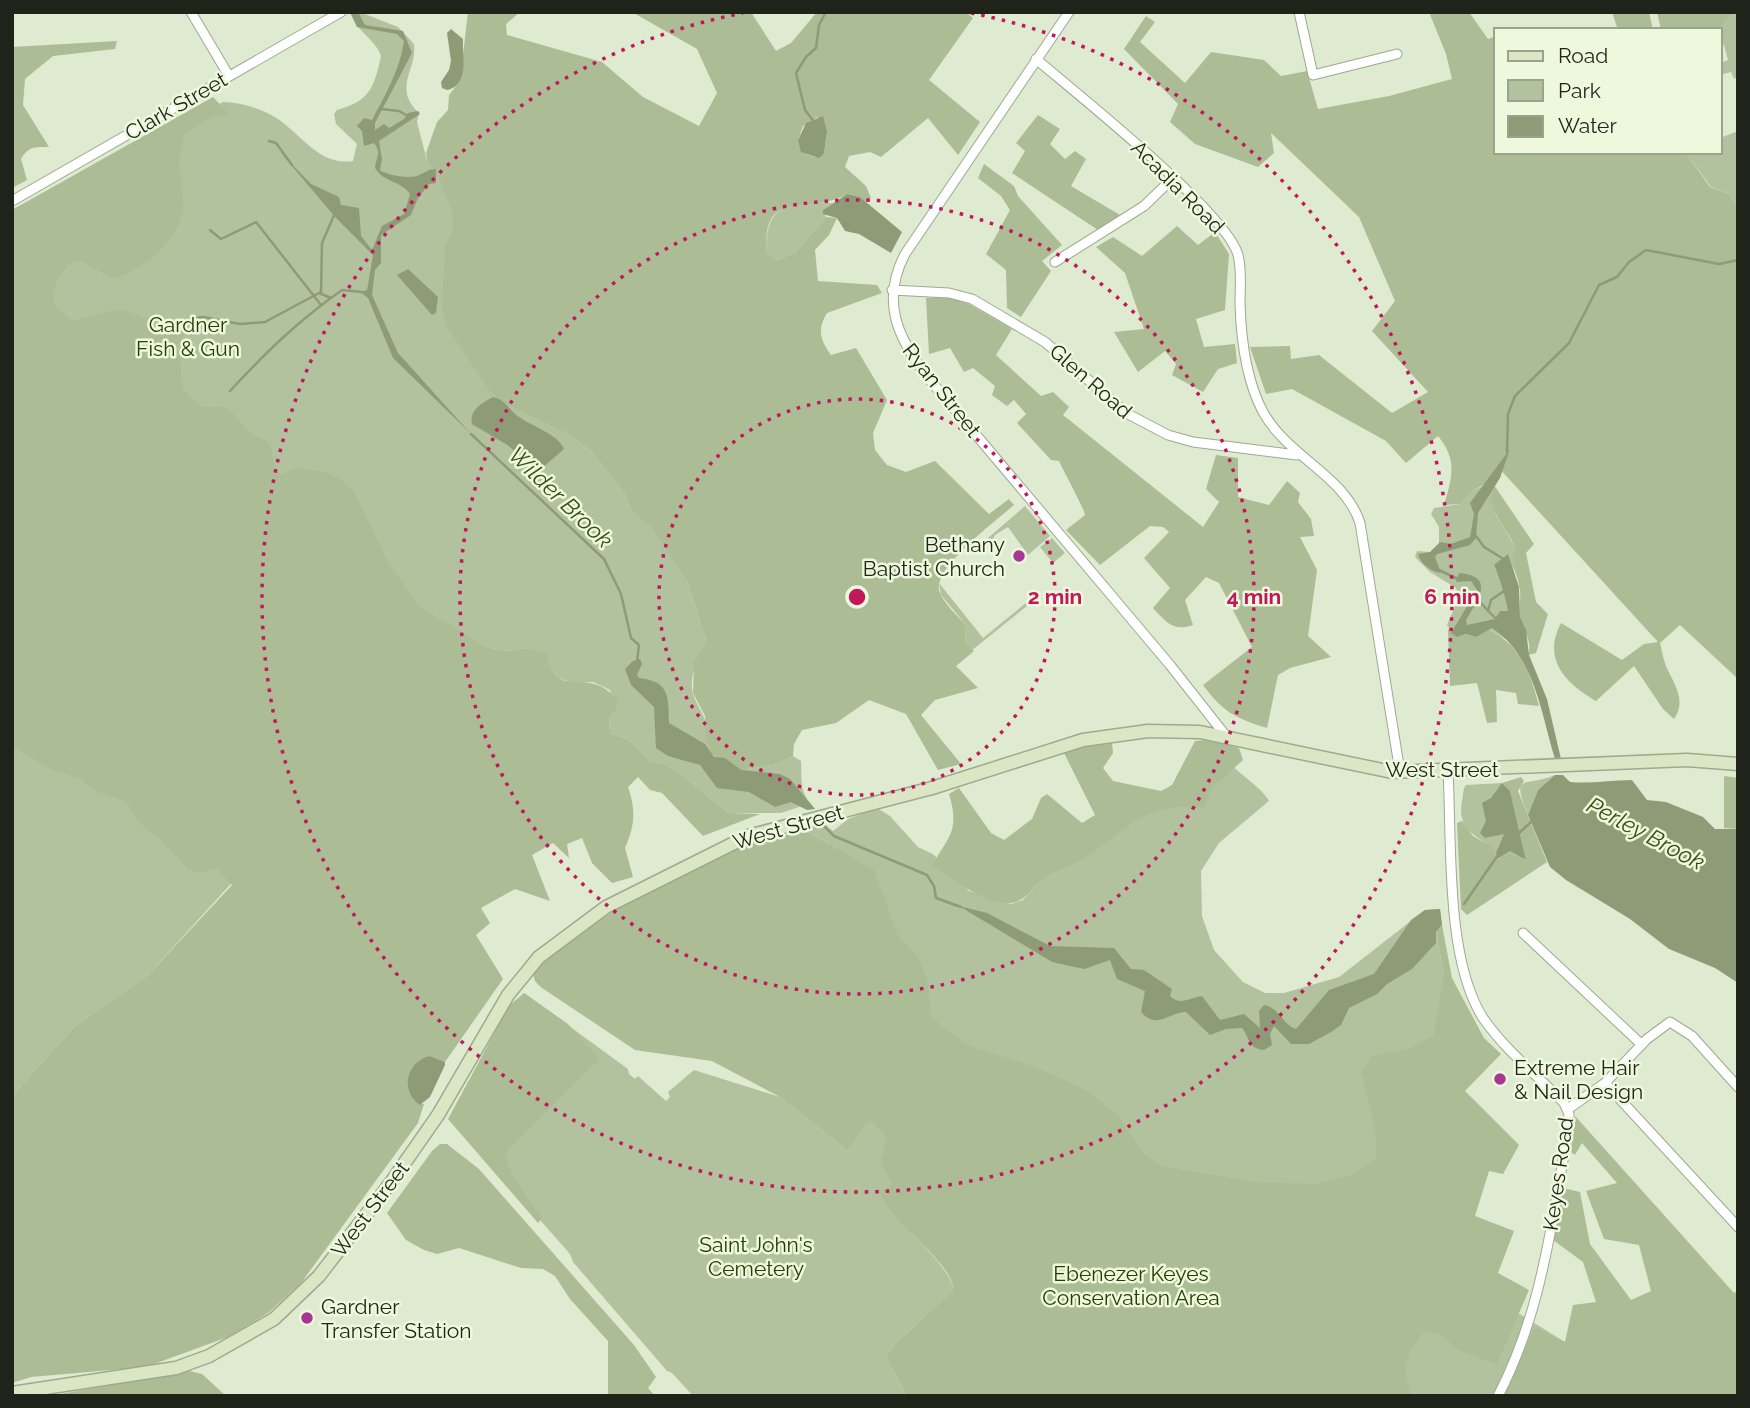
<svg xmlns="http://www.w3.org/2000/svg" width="1750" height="1408" viewBox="0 0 1750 1408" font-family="Raleway,sans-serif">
	<rect width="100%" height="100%" fill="#dfebd0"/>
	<path fill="#b3c29e" d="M360 12 398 27 414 44C417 72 392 87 419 113L417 122 428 164 436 169 565 432 591 451 626 496 631 510 652 527 687 581 706 640C700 656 688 675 693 694 699 711 709 718 706 737L747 769 777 764 793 756 801 761C802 782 799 792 815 809L802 806 781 813H728L680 773 665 764 650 761 629 740 610 733 609 719 616 710 610 690 593 682 573 683 559 678 533 651 525 648 509 651 486 647 460 632 148 975 74 1027 12 1096V210L223 102C242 102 258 108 275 117 301 133 318 166 353 161L357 144 336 124 334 114 337 110C369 101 374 89 381 56 376 40 357 32 351 14Z
		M1735 12H1738V77L1734 79 1731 72 1720 75V63L1728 60 1724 45 1720 46 1719 30Z
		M1738 131V206L1728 194 1711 187 1685 152H1720V138Z
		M833 203 823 210 826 217 795 253 777 260 767 253C763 203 792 201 833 203Z
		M1486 485 1491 489 1496 515 1515 547 1509 641 1489 629 1454 636 1447 625 1459 597 1456 588 1430 572 1415 557 1417 551 1430 552 1439 544V527L1431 514 1434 508 1461 504 1473 490Z
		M1025 506 1050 536 1028 555 1008 527 995 535 991 543 988 538Z
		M1052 538 1065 553 1053 563 1040 547Z
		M939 583 983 638 1032 598V602L971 651 965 644 966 625 941 595Z
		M1229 763C1239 773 1265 791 1269 801L1219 843 1201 871 1202 916 1214 950 1243 982 1265 993H1284L1339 977 1425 910 1440 909 1442 925 1436 933 1444 975 1464 1005 1375 1138 1488 1316 1520 1314 1651 1396H964L938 1067 829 844 808 832 814 826 823 823 833 831 848 819 877 808 890 816 918 847 933 854 969 891 1011 904 1023 900 1042 879 1112 831Z
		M1555 775 1538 790 1528 815C1510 771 1525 788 1555 775Z
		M1502 783 1510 791 1524 861 1505 856 1500 859C1487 835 1455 837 1462 801 1464 794 1462 790 1466 785Z
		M524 993 628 1069 629 1074 635 1079 638 1076 666 1101 670 1097 668 1092 694 1070 780 1097 848 1151 874 1108 889 1120 894 1185 890 1211C904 1227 954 1271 953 1290L895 1344 886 1357 907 1396H693L672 1373 667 1371 573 1262 570 1254 450 1118Z"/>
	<path fill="#acbc95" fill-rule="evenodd" d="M468 12H520L506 24 507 35 602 62 643 97 699 126 717 93 697 49 632 12H751L776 51 791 43 817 12H966L973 18 929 80 980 122 958 155 928 118 881 157 870 152 849 156 845 167 866 186 871 198 866 202 860 197 847 194C811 216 761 185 767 253L777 260 795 253 826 217 837 218 829 235 815 250 818 281 877 285 882 293 827 313C817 329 820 340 831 355L856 348 887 400 873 433 875 450 887 465 906 472 935 461 989 514 1009 499 1014 505C996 521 935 566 939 590 942 602 958 616 966 625L965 644 974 651 956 666 978 688 935 700 921 715 961 764 938 770 906 714 869 700 836 723 802 730 794 744 793 756 777 764 741 770 711 754 706 737 705 716 693 693 694 663 706 640 687 581 652 528 631 510 626 496 591 451 565 432 506 404 489 390 446 325 442 310 445 246 453 231 452 211 436 170 428 164 426 153 437 122 448 110 449 95 460 81ZM818 117 827 132 824 153 815 157 806 154 798 140 803 126Z
		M1429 12H1469L1488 39 1496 36V152H1685L1710 187 1728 194 1738 206V679L1680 625 1660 643C1662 651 1663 659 1666 666 1674 684 1687 700 1674 719L1663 709 1634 666 1596 701C1565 683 1542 659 1561 623L1622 660 1644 644 1658 642 1498 467 1488 483 1473 490 1461 504 1444 505C1452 478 1458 460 1438 436L1406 463 1386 441 1292 389 1266 394 1250 347 1290 346 1291 359 1319 355 1392 413 1428 392 1372 331 1395 301 1359 217 1271 133 1274 153 1258 167 1195 144 1170 122 1178 104 1124 49 1146 16 1155 22 1140 42 1185 83 1211 52 1264 60 1281 76 1307 71 1318 109 1389 96 1452 79 1446 54Z
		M1612 12H1649L1653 30H1618Z
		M1657 12H1735L1719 30H1661Z
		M117 41 115 49 53 56 25 79 23 105 49 147C36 147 28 146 21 159L27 180 12 188V47Z
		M213 97 229 114 214 116 186 133C171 170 188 184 182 214 177 243 140 272 113 279L83 262 73 261C58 275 51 287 55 307L73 321 113 310 130 312 155 322 184 323 186 333 176 346C190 379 166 378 202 407 236 406 225 406 247 430 253 436 263 438 270 444L275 470 282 474 297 468 326 472 341 480 354 492 389 564 419 606 486 647 509 651 525 648 546 653C549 660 550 668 555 674 568 691 595 670 618 701L616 710 609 719 610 733 629 740 650 761 665 764 680 773 728 813 760 814 703 836 662 793 650 790 638 777 628 787C636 810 635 825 625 848L633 877 612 883 592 863 582 838 567 844 569 858 553 843 532 855 550 901 515 889 481 908 490 923 476 935 503 979 445 1062 430 1056 420 1104H424L418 1123 301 1283 268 1313 228 1337 146 1367 31 1377 12 1383V1096L74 1027 148 975 232 885 217 869 197 873 189 870 160 839 138 822 129 805 122 800 95 791 80 778 54 771 12 747V210Z
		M1038 115 1060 129 1050 144 1065 159 1075 151 1086 159 1071 186 1120 215 1098 230 1012 173 1025 151 1016 143Z
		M984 164 1014 186 1018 196 1062 245 1042 261 1051 271 1021 317 1007 308 1006 270 986 254 1010 210 1001 196 978 178Z
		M1177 226 1198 245 1215 232 1229 254 1225 310 1196 319 1204 347 1235 344 1237 363 1218 369 1203 392 1172 375 1176 364 1165 351 1138 372 1114 332 1144 329 1125 273 1096 247 1113 237 1142 256Z
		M949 297 969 304 1012 329 996 355 1041 396 1053 392 1069 407 1063 415 1203 527 1219 502 1206 489 1216 455 1238 458V497L1269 505 1287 481 1300 493 1298 502 1311 519 1314 536 1300 537 1317 570 1308 636 1331 657 1290 668 1278 675 1267 728C1235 718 1223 712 1203 685L1252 647 1219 583 1206 577 1185 600 1193 625C1173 632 1166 622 1153 608L1170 588 1144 558 1169 532 1163 527 1150 526 1100 565 1066 530 1085 515C1084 508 1064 472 1059 461L1051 460 1017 423 1026 414 1014 400 1007 406 992 395 995 386 973 368 964 372 950 348 929 354 926 298Z
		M1494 485 1534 544 1526 553 1536 602 1548 614 1536 653 1528 655C1533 642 1523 630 1520 618 1519 609 1521 599 1520 590 1517 569 1510 570 1515 547 1508 530 1482 504 1494 485Z
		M1448 629 1457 637 1466 634 1476 637 1488 629C1521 645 1530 673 1539 706L1518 704 1516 693 1496 690 1497 722 1487 723 1477 683 1450 686Z
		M1208 740 1239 748 1243 760 1212 788 1204 807C1145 801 1129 828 1085 858 1072 867 1053 870 1042 880 1030 890 1024 904 1007 903 976 902 958 878 931 867 949 836 960 831 949 794L959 788 991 833 1004 840 1032 819 1041 798 1047 794 1082 823 1095 815 1064 753 1098 743H1112L1113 753 1103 768 1113 781 1161 791 1172 785 1195 741Z
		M1724 776 1738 778V829L1724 828Z
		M1521 777 1524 781 1518 791 1547 862 1467 915 1461 909 1457 823 1462 821 1473 836 1494 848 1498 859 1508 854 1526 860 1510 791 1502 783Z
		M808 832 874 870 897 934 918 957 928 981 931 1017 965 1044 1038 1068 1088 1091 1118 1116 1144 1154 1161 1166 1264 1183 1314 1184 1352 1175 1376 1158 1375 1125 1361 1072 1371 1056 1408 1049 1434 1035 1444 975 1436 933 1442 925 1452 978 1484 1038 1501 1054 1465 1091 1519 1145 1503 1174 1489 1171 1475 1216 1514 1231 1498 1273 1529 1290 1497 1364 1458 1350 1441 1334 1424 1332C1405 1355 1401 1367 1412 1396H907L886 1357 895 1344 953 1290C955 1269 905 1230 891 1212 887 1206 883 1199 880 1192L893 1185 881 1163 886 1136 872 1122 866 1123 848 1151 780 1097 712 1061 635 1050 542 988C538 984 533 981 534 975 539 945 713 855 745 844 766 837 787 834 808 832Z
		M524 993 568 1024 599 1059 506 1152C508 1176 528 1198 542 1218L538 1223 448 1119 509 1006Z
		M1575 1116 1734 1293 1738 1290V1396H1504L1535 1327 1565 1342 1573 1305 1596 1302 1583 1262 1553 1240 1563 1188 1580 1192 1590 1244 1631 1300 1651 1291 1639 1245 1604 1239 1586 1191 1617 1183 1582 1143 1575 1155 1571 1152Z
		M440 1144H447L479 1169 634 1345 656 1377 648 1388 655 1396H608V1341L570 1299 555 1276 543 1269 521 1268 459 1248 437 1254 424 1250 406 1240 387 1213 432 1151Z
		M190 1371 202 1374 226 1396H49Z"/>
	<path fill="#8d9c77" d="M358 12 365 25 403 31 412 53 375 123V130L384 124 389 128 404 119 408 113 418 111 420 114 379 141 382 159 380 170C388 176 412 179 419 175 427 172 428 169 436 169V183L429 184 418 198 411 215 381 235V263L375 270 372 295 398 353 471 434 393 358 368 298 360 292 367 290 373 255 336 218 280 152 311 184 339 197 341 205 359 208 361 236 372 250 382 226 404 214 410 194C400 180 384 183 375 168 376 157 382 153 374 143L364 146 362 131 357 126 364 118 372 120C385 95 400 70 404 41L397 34 357 27 351 14Z
		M451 29 463 39C462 56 470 85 447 90L442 88 441 82 449 70 451 61 447 33Z
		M823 116 827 132 824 153 819 158 801 152 798 140 806 123Z
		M847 194 860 197 902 232 891 253 859 234 845 231 837 218 823 214V210Z
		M408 269 438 297 436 313 432 315 397 275Z
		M493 397C505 399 510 411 519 417 533 427 558 434 564 449L541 469H532L527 476 524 475 527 464 509 446 472 424C469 410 482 403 493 397Z
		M1510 449 1500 478 1478 513 1476 538 1470 545 1437 554 1435 557 1441 573C1431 572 1420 563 1418 554L1430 552 1440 542 1451 544 1470 537 1474 514 1470 503Z
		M1508 554 1519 587 1520 617 1526 630 1529 655 1547 699 1561 759H1555C1541 714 1535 656 1492 628L1476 637 1466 634 1457 637 1451 633 1477 590 1471 581 1456 582 1459 573C1497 576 1477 601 1466 620L1467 625 1495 619 1500 611H1508C1508 606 1498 572 1494 565Z
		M640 659 642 664 637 675 639 678C670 682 668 695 669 723L705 744 714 757 725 758 741 770 780 774 790 779 815 809 807 810 791 802 775 807 749 792 717 788 700 765 668 756 656 748 654 707 631 685 625 669 633 661Z
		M1555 775H1563L1570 782C1590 784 1611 780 1632 780L1647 800 1666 802 1703 817 1715 829H1738V983L1715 968 1669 949 1630 919 1566 880 1550 867 1528 815 1538 790Z
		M1502 783 1510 791 1526 860 1510 851 1497 859 1496 853 1504 834 1485 838 1480 833 1486 821 1482 803 1491 798Z
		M959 906 987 913 1050 946 1114 948 1131 969 1144 970 1172 989 1170 996C1180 1006 1189 998 1202 996L1220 1020 1244 1014 1260 1028 1259 1011 1264 1005C1281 1008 1282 1025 1296 1029L1329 990 1374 974 1411 920 1425 910 1440 909 1442 925 1436 932V943L1412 969 1387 984 1377 994 1349 1008 1341 1025 1331 1032 1309 1044H1291L1274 1026 1270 1034 1272 1045 1264 1050C1247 1048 1250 1038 1242 1028L1226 1029 1210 1035 1186 1012C1167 1013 1157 1030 1141 1012L1145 991 1117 979 1110 960 1084 969 1052 962Z
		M430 1056 445 1062V1065L430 1097 420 1105C399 1091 407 1061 430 1056Z"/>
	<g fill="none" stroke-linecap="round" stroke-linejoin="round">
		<path stroke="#8d9c77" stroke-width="2.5" d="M381 109 399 111 408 116
			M815 123 805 110 796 73 806 57 816 48 819 25 826 12
			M269 141 276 143 292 165
			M210 230 221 239 256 222 321 305
			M321 293 322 243 335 213
			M163 329 189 319 203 317 240 324 265 322 319 293 331 298
			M230 391C266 352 298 321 342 290L362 292
			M471 434 604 559 621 594 631 638 639 645 637 661
			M1507 452 1508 414 1515 396 1569 343 1599 285 1617 277 1629 262 1646 250 1719 264 1738 260
			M1476 536 1484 547 1502 558
			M1439 570 1458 579
			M1476 598 1498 621
			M1488 611 1491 600 1504 591
			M821 823 834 836 927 875 934 886 936 898 961 907
			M1519 833 1532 821
			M1464 904 1498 855"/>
		<defs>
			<path id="minor" d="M191 12 229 76
				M1069 12 905 254C880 302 898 339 929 379L1170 665 1226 736
				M1299 12 1313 75 1397 54
				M1036 59C1076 93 1227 213 1238 255 1242 270 1240 288 1240 303 1241 339 1246 380 1263 412 1288 457 1345 476 1360 523L1400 772
				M12 201 341 12
				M1055 262 1144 206 1173 178
				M892 290 949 293 972 299 1045 342 1126 413 1168 435 1193 442 1297 455
				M1448 771C1452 843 1445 958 1483 1018 1505 1050 1537 1075 1564 1103L1569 1114C1568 1139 1562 1164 1558 1189 1546 1261 1532 1331 1498 1396
				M1523 933 1641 1044
				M1605 1083 1738 1227
				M1568 1109 1605 1083 1647 1039 1670 1022 1692 1036 1738 1087"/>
			<path id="secondary" d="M12 1393 176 1368 209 1356 274 1319 319 1276 392 1181 438 1115 508 995 539 957 606 907 748 836 932 788 1083 740 1148 731 1200 732 1392 772 1687 760 1738 764"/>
		</defs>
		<use href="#minor" stroke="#9ea990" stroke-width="11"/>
		<use href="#secondary" stroke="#9ea990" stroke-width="15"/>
		<use href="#minor" stroke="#fff" stroke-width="9"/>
		<use href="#secondary" stroke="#dbe6c5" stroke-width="12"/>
	</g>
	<g fill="none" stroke="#c2185b" stroke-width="3.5" stroke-dasharray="3.5 7">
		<circle cx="857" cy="597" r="198"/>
		<circle cx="857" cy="597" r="397"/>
		<path d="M971 13A595 595 0 1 1 743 13"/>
	</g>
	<g fill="#a83793" stroke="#edf8dd" stroke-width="2.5">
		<circle cx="1019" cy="556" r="7"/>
		<circle cx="1500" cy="1079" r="7"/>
		<circle cx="307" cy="1318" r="7"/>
	</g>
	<g text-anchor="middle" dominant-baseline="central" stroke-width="5" stroke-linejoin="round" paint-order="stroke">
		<g font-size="21" fill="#1f231a" stroke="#edf8dd">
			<text transform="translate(176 106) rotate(-30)">Clark Street</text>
			<text transform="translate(1178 187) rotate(45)">Acadia Road</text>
			<text transform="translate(1091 381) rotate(41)">Glen Road</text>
			<text transform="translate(942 390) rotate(52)">Ryan Street</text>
			<text x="1442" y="769">West Street</text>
			<text transform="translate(788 827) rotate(-16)">West Street</text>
			<text transform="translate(1558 1174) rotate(-82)">Keyes Road</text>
			<text transform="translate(370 1209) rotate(-53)">West Street</text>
		</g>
		<g font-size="21" fill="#2a3c00" stroke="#edf8dd">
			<text x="188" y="324">Gardner<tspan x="188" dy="24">Fish &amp; Gun</tspan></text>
			<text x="756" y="1244">Saint John's<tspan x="756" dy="24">Cemetery</tspan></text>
			<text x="1131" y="1273">Ebenezer Keyes<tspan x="1131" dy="24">Conservation Area</tspan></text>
		</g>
		<g font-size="21" fill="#1f231a" stroke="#edf8dd" text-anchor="start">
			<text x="1005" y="544" text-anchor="end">Bethany<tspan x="1005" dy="24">Baptist Church</tspan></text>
			<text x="1514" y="1067">Extreme Hair<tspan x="1514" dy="24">&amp; Nail Design</tspan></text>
			<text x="321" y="1306">Gardner<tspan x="321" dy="24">Transfer Station</tspan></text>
		</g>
		<g font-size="23" font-style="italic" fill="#3a4d12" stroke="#edf8dd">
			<text transform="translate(561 497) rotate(44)">Wilder Brook</text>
			<text transform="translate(1646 833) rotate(28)">Perley Brook</text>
		</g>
	</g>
	<circle cx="857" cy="597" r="10" fill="#c2185b" stroke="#edf8dd" stroke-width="3.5"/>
	<g font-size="21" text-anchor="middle" font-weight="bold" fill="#c2185b" stroke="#edf8dd" stroke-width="5" stroke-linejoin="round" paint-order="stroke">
		<text x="1055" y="604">2 min</text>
		<text x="1254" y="604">4 min</text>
		<text x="1452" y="604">6 min</text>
	</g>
	<rect width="1750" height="1408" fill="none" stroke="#1f231a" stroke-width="28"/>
	<rect x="1494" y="28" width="228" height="126" fill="#edf8dd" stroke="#9ba38f" stroke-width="2"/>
	<rect x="1508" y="51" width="35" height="10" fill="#dbe6c5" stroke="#9ba38f" stroke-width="2"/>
	<text x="1558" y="63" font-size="21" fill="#1f231a">Road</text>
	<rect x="1508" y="80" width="35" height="21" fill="#b3c29e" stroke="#9ba38f" stroke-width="2"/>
	<text x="1558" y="98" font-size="21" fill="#1f231a">Park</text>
	<rect x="1508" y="116" width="35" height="21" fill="#8d9c77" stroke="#9ba38f" stroke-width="2"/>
	<text x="1558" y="133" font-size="21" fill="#1f231a">Water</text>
</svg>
